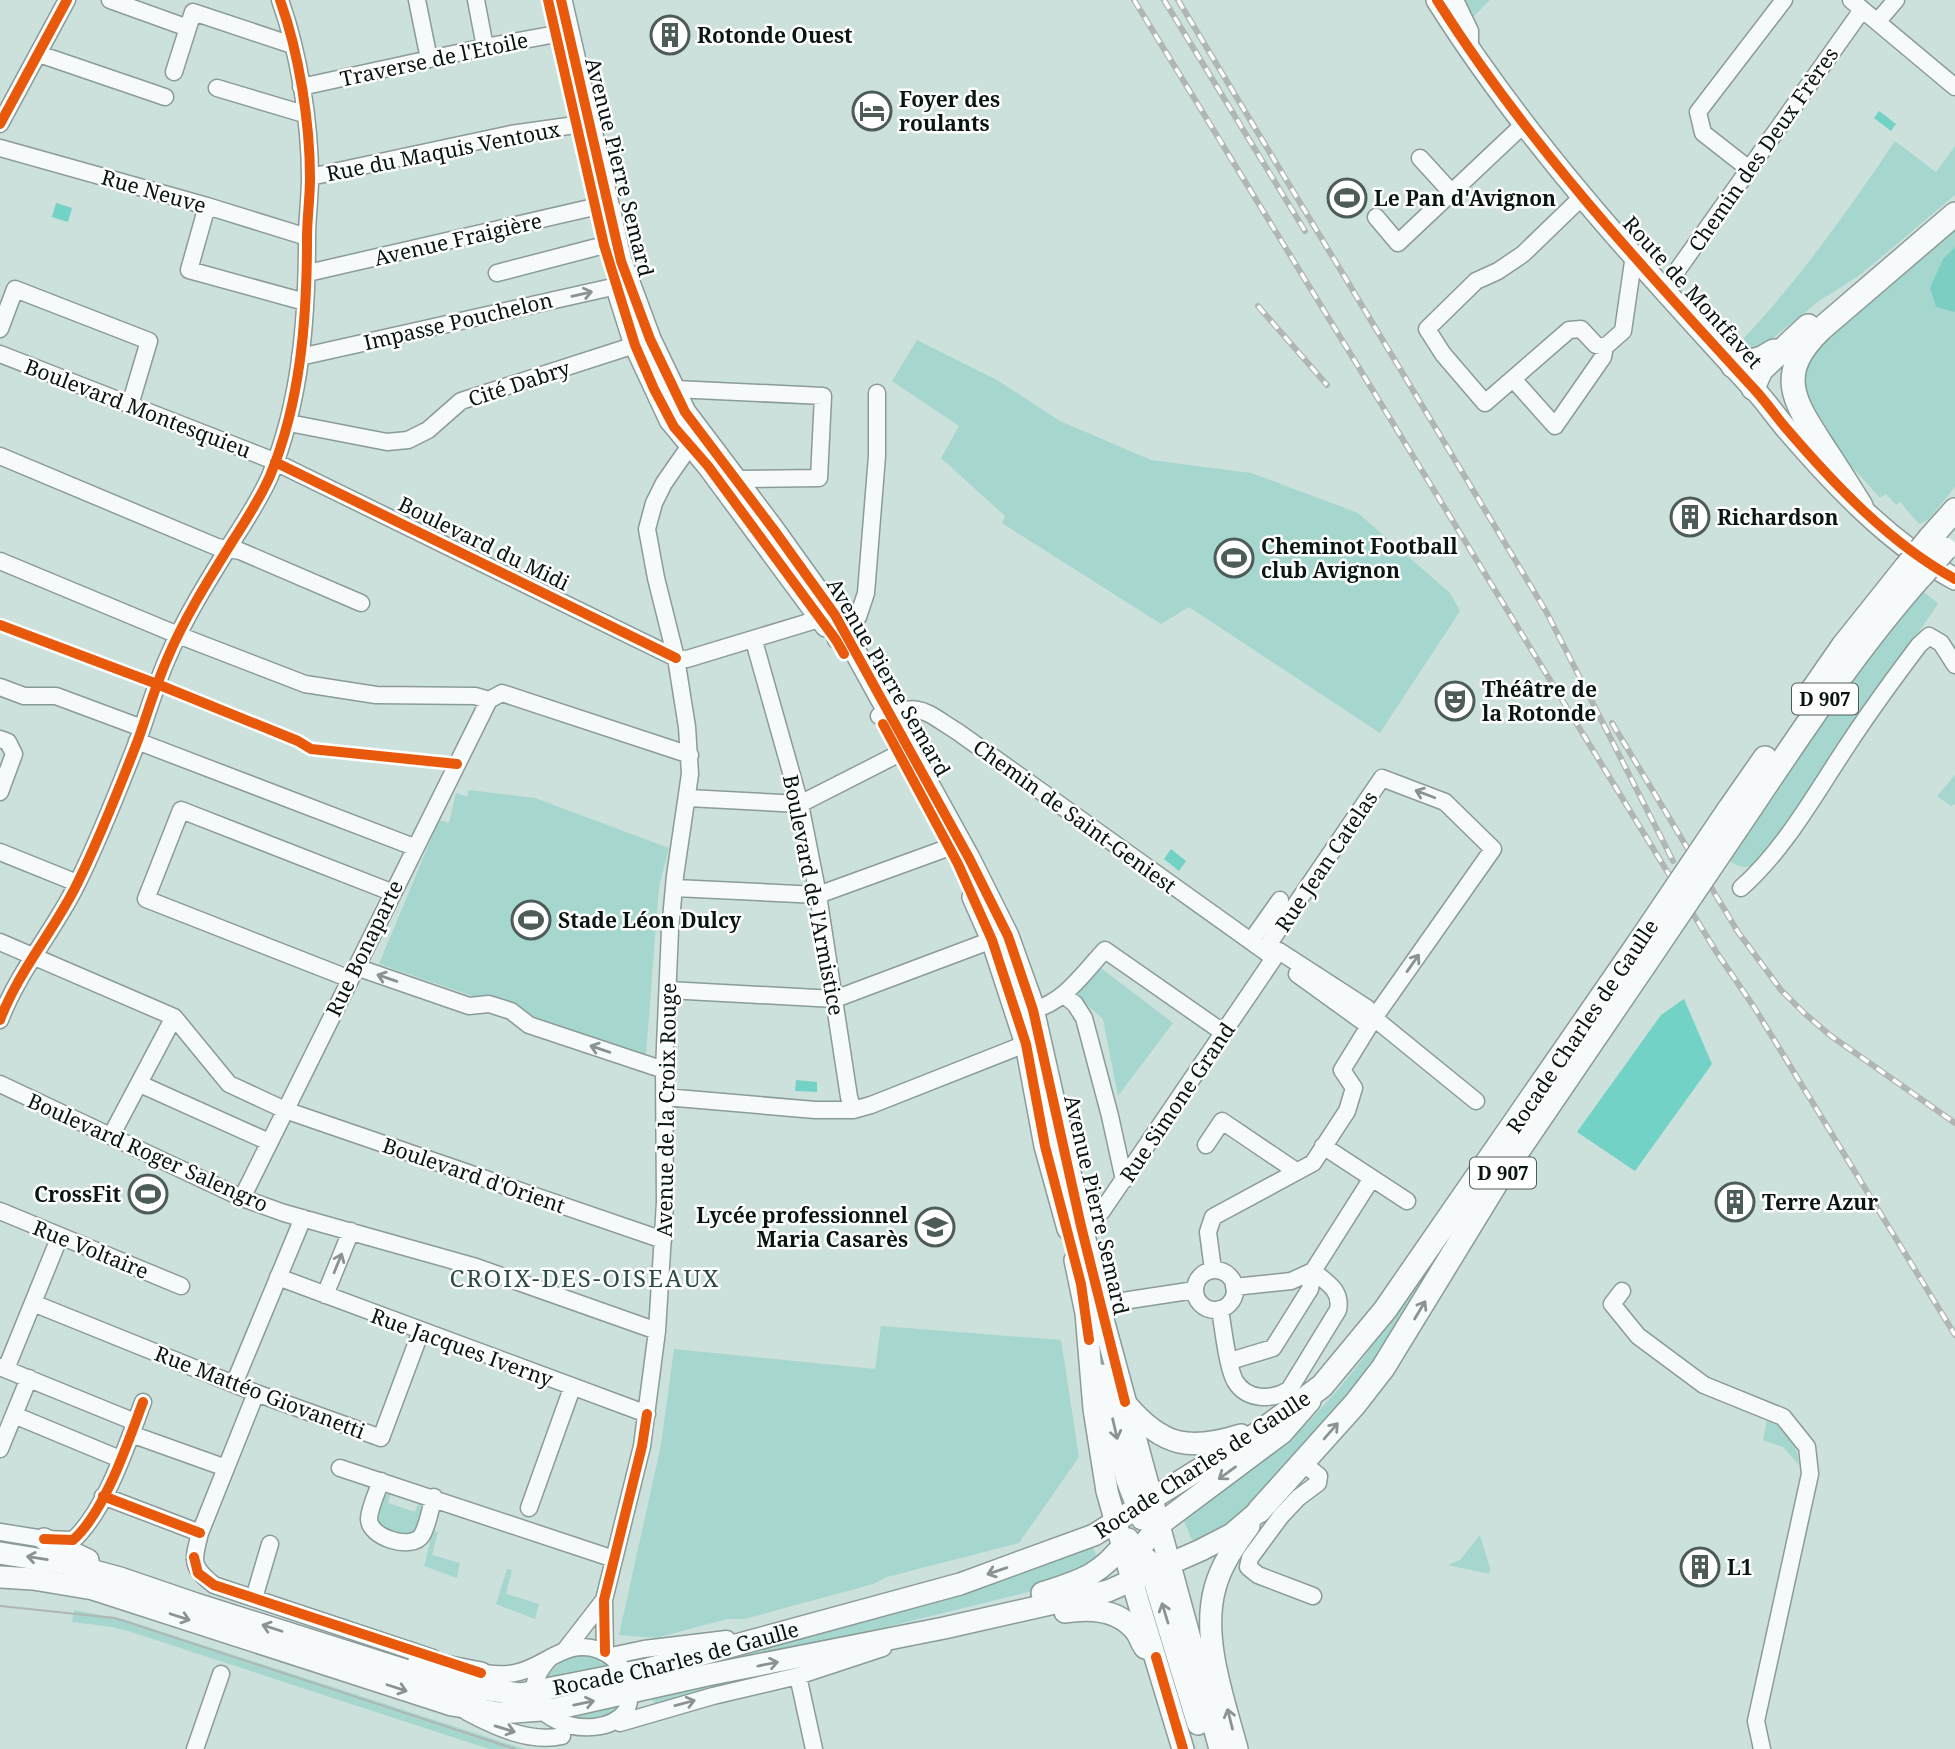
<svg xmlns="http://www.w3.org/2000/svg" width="1955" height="1749" viewBox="0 0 1955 1749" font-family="'Noto Serif',serif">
	<rect width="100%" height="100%" fill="#cce0dc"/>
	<path fill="#a5d7cf" d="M1463 0H1490L1471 19Z
		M1895 141 1936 172 1955 146V195L1860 275 1819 301 1767 343 1754 348 1738 344C1798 282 1847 212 1895 141Z
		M1955 227V247L1943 259 1936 307 1955 311V487L1928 520 1919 524 1900 502 1896 505 1886 494 1880 498C1853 466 1802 421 1804 376 1804 360 1814 349 1823 337Z
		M917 340 997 380 1060 421 1151 460 1251 473 1358 513 1450 593 1460 611 1380 733 1189 607 1161 624 1002 523 1005 516 941 458 959 426 892 381Z
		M1923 591 1938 604 1812 788 1756 865C1744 869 1737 867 1727 859L1868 661Z
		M1955 775V804L1951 806 1937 796Z
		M469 790 535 798 669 848 659 886 646 1055 379 964 439 820 449 823 456 793 467 797Z
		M1097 965 1173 1023 1118 1096 1103 1019 1074 993Z
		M1456 1228C1433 1266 1412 1305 1387 1342 1362 1380 1234 1544 1192 1540L1183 1519C1225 1487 1272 1458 1309 1421 1362 1368 1402 1303 1443 1241Z
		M881 1326 1061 1340 1079 1457 1019 1543 887 1577 873 1584 745 1619H727L656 1638 619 1635 661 1445 674 1349 875 1369Z
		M1767 1421C1784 1424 1800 1448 1798 1464L1783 1447 1763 1440Z
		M391 1492 388 1503 415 1512 419 1500 423 1509 416 1532 406 1538 375 1525 381 1498Z
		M433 1530 438 1532 432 1555 460 1563 457 1578 424 1566Z
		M1480 1535 1490 1568 1489 1574 1448 1565 1460 1560Z
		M1093 1547 1099 1564 1068 1582 741 1663 648 1676 1080 1548Z
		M507 1569 512 1570 506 1594 539 1604 535 1619 496 1604Z
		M74 1610 126 1620 524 1749H489L128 1631 112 1627 72 1622Z
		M575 1655C590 1655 602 1657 612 1669L545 1682C552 1667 561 1662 575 1655Z
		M791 1667 792 1672 654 1704 651 1696Z
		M617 1705 610 1720 594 1730 552 1717Z"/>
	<path fill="#7ccec3" d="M1955 247V311L1954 312 1936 307 1930 288 1943 259Z"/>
	<path fill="#71d2c5" d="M1879 111 1896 124 1891 131 1874 118Z
		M56 203 72 208 68 222 52 217Z
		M1171 849 1186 861 1179 871 1164 859Z
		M1684 999 1712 1064 1635 1171 1577 1132 1661 1015Z
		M796 1080 817 1082V1092L795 1091Z"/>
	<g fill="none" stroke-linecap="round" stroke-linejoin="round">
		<defs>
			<path id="minor" d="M110 0 188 28
				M417 0 429 59
				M476 0 485 47
				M1455 0 1470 31V49
				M1851 0 1955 87
				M1877 22 1896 0
				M39 54 165 97
				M174 72 193 12 292 45
				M301 87 485 47 567 32
				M217 88 304 114
				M0 124 67 0
				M0 148 207 206 307 237
				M1420 158 1452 193
				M1749 169 1703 133 1698 112 1784 0
				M310 177 511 134 575 125
				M1582 197 1523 254 1498 271 1476 281 1427 329 1443 354 1485 403 1569 330 1581 329 1596 345 1605 347 1623 331 1634 255
				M207 206 189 270 305 302
				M1376 217 1398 243 1523 125
				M308 273 607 204
				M497 273 616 242
				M1664 289 1862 10
				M0 329 15 289 149 341 130 405
				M0 354 269 459 676 658 687 659 829 616
				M300 357 617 286
				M1514 380 1555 426 1603 357 1605 347
				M675 389 823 396 819 478 736 479
				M289 423 387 442 408 440 428 430 461 401 635 345
				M0 456 217 547 240 551 361 603
				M0 561 178 635 305 684 376 695 475 696 489 700
				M836 640 858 617 866 593 877 456V393
				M754 641 800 804 818 895 849 1097 853 1110
				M0 687 24 696H56L142 728
				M489 700 502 693 690 755
				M879 716C922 703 921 709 958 732L1270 955
				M0 739 8 742 14 754 0 792
				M137 741 414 847
				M688 798 800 804 910 748
				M0 852 77 883
				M675 888 818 895 961 843
				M1741 888C1785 849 1815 794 1847 746 1870 711 1894 678 1919 645L1929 636 1941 643 1955 665
				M1251 941 1280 900
				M0 942 174 1017 229 1084 285 1110 663 1240
				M1263 950 1266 948 1279 951 1367 1008 1374 1018 1493 849 1445 802 1382 778 1266 948
				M356 967 469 1006 489 1004 511 1011 529 1025 664 1070
				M1297 974 1369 1026
				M350 979 146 899 181 810 391 892
				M668 990 835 999 992 940
				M1064 995 1075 1004 1084 1018 1110 1116 1124 1180
				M1033 1010C1065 1002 1083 973 1105 950L1224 1033
				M0 1020C18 972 53 932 76 886 99 840 119 789 138 740 148 712 156 684 168 657 185 617 209 579 232 542 246 520 260 499 270 476 301 401 307 318 307 238 307 218 310 198 310 178 310 122 299 53 280 0
				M0 1084 242 1198 284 1213 476 1267 657 1331
				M140 1084 269 1142
				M665 1097 815 1110H853L871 1105 1033 1041
				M111 1136 174 1017
				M1206 1145 1222 1121 1296 1171
				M1323 1146 1407 1201
				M242 1198 489 700
				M0 1211 181 1286
				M1074 1230 1092 1221 1102 1211 1274 958
				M1213 1270 1208 1232 1213 1217 1313 1163 1347 1111 1354 1088 1342 1070 1374 1018 1476 1101
				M1195 1290a20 20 0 1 1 40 0a20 20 0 1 1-40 0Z
				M278 1277 647 1414
				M1234 1287 1291 1281 1313 1271 1372 1178
				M1622 1291 1612 1304 1638 1336 1704 1385 1783 1417 1807 1447 1810 1474 1756 1721 1762 1749
				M325 1295 351 1231
				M33 1303 256 1393 381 1438 421 1331
				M1090 1306 1195 1290
				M1220 1309C1223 1327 1227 1366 1235 1381 1247 1401 1272 1400 1289 1390L1338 1310C1342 1290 1327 1283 1313 1271
				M1230 1361 1273 1348 1310 1289 1313 1271
				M0 1367 135 1422
				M6 1369 60 1236
				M234 1384 303 1218
				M256 1393 200 1533C193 1561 190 1566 214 1585L433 1658
				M14 1415 120 1459
				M131 1434 226 1468
				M0 1449 29 1378
				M1303 1463 1319 1476 1318 1483 1298 1498 1281 1516 1250 1558 1248 1567 1258 1575 1313 1596
				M340 1468 614 1559
				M381 1481C377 1492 370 1507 369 1518 368 1538 413 1551 422 1535 428 1525 430 1509 434 1497
				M103 1496 200 1533
				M529 1508 572 1388
				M0 1532 44 1539 73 1540C105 1512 128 1442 143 1402
				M254 1598 270 1544
				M566 1649 604 1600
				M605 1652 604 1600 642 1446 657 1331 665 1202 664 1070 670 930 675 876 690 774 687 727 676 658 656 578 647 529 654 503 664 483 696 437
				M611 1656 644 1649 727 1639
				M471 1670C486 1674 504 1676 519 1672 547 1665 567 1638 599 1650 609 1654 617 1660 623 1670 630 1682 632 1698 626 1711 598 1749 494 1716 551 1657
				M798 1676 814 1749
				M467 1712C495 1727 529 1743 562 1736
				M620 1723 713 1696 798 1676 883 1648
				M195 1749 221 1674"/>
			<g id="major">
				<path d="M561 0 621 261 650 339 685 412 774 530 835 615 969 858 1008 936 1031 1000 1104 1323 1220 1749"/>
				<path d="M1437 0C1527 143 1642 267 1755 390 1766 402 1775 415 1785 427 1834 484 1889 543 1955 579"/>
				<path d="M618 291 635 345 670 420 708 466 826 626"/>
				<path d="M973 897 992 940 1026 1044 1045 1146 1068 1229"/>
				<path d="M1075 1260 1086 1313 1094 1409 1107 1491 1138 1601 1183 1749"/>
				<path d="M1102 1375 1127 1480 1142 1519"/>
				<path d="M1127 1405C1163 1447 1190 1451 1241 1435"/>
				<path d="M44 1539 88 1560"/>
				<path id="s1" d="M0 1553 68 1564 120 1578 196 1604 455 1686 521 1694 648 1669 960 1584 1094 1535 1267 1427"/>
				<path d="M1148 1560 1198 1724"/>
				<path d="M0 1577 33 1579 93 1589 452 1705 499 1713 555 1709 707 1675 944 1628 1108 1591 1201 1550 1232 1534 1259 1511"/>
				<path d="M1133 1580 1142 1546 1159 1525 1282 1433 1310 1401"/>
				<path d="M1042 1593C1083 1580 1101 1575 1128 1539"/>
				<path d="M1065 1612C1090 1608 1120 1609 1137 1633 1140 1638 1141 1643 1145 1648"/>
				<path d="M419 1661 481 1673"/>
				<path d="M1237 1749C1224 1700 1201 1638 1215 1588 1221 1565 1235 1545 1249 1526"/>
			</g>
			<path id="highway" d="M1733 366 1762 358 1774 351
				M1753 388 1761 370 1808 326
				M1861 506C1849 487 1838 469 1826 451 1795 403 1773 375 1821 329L1955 214
				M1930 538 1955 510
				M1809 695 1843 646 1906 567
				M1728 811 1765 758
				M1737 828C1795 742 1852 654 1921 576
				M1267 1427 1322 1386 1385 1310 1636 947
				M1259 1511 1355 1404 1383 1368 1498 1180 1643 967"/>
		</defs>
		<use href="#minor" stroke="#8b9b98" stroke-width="19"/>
		<use href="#major" stroke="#8b9b98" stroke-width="24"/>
		<use href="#highway" stroke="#8b9b98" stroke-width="26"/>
		<use href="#minor" stroke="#f7fafa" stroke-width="16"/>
		<use href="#major" stroke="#f7fafa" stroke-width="21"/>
		<use href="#highway" stroke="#f7fafa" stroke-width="23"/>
		<path stroke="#b0b6b4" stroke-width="2" d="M0 1606 115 1618 515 1749"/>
		<defs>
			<path id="rail" d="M1134 0 1717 953 1754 1007 1955 1335
				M1164 0 1305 231
				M1178 0 1547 613 1673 861
				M1258 306 1327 385
				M1612 723 1738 932 1781 990 1804 1013 1831 1036 1955 1123"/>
		</defs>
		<use href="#rail" stroke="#b0b6b4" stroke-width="6"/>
		<use href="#rail" stroke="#fff" stroke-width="3.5" stroke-dasharray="10" stroke-linecap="butt"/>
		<defs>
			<path id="highway-bridge" d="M1906 567 1930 538
				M1921 576 1945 549
				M1636 947 1728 811
				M1643 967 1737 828"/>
		</defs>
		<use href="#highway-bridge" stroke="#8b9b98" stroke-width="26" stroke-linecap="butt"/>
		<use href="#highway-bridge" stroke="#f7fafa" stroke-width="23"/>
		<defs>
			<path id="cycleway" d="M548 0 604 245 635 345 654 389 674 427 708 466 836 640 844 654
				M561 0 621 261 650 339 685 412 774 530 835 615 969 858 1008 936 1033 1010 1081 1226 1125 1402
				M1437 0C1527 143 1642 267 1755 390 1766 402 1775 415 1785 427 1834 484 1889 543 1955 579
				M0 124 67 0
				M275 462 676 658
				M0 625 157 684 298 741 311 749 457 764
				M883 724 958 864 992 940 1026 1044 1045 1146 1081 1284 1089 1340
				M0 1020C18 972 53 932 76 886 99 840 119 789 138 740 148 712 156 684 168 657 185 617 209 579 232 542 246 520 260 499 270 476 301 401 307 318 307 238 307 218 310 198 310 178 310 122 299 53 280 0
				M103 1496 200 1533
				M44 1539 73 1540C105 1512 128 1442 143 1402
				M194 1557 198 1573 214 1585 481 1673
				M605 1652 604 1600 642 1446 647 1414
				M1156 1657 1183 1749"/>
		</defs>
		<use href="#cycleway" stroke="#fff" stroke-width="15"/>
		<use href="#cycleway" stroke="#e8590c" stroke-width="10"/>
	</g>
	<defs><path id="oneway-shaft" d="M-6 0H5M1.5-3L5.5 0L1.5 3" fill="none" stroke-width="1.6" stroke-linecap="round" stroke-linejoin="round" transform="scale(1.75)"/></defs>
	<g stroke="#8b9392">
		<use href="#oneway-shaft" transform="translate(582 294) rotate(-13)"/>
		<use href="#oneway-shaft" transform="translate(1425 794) rotate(-159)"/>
		<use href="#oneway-shaft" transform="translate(1413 963) rotate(-55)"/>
		<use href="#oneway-shaft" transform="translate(387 978) rotate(-161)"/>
		<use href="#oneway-shaft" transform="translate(600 1049) rotate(-161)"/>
		<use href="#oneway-shaft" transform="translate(338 1263) rotate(-68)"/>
		<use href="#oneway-shaft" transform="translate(1420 1310) rotate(-59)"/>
		<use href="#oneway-shaft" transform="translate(1115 1429) rotate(77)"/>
		<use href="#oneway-shaft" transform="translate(1331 1431) rotate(-49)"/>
		<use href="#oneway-shaft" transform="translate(1227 1473) rotate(144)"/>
		<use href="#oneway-shaft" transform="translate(37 1558) rotate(-171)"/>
		<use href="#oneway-shaft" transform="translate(997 1571) rotate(161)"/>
		<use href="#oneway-shaft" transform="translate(1165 1613) rotate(-107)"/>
		<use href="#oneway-shaft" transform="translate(180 1617) rotate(18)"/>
		<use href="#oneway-shaft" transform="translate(272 1628) rotate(-162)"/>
		<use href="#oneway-shaft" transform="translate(768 1664) rotate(-11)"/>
		<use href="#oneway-shaft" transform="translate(397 1688) rotate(18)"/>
		<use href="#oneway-shaft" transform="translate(584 1703) rotate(-12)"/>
		<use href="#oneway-shaft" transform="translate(685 1703) rotate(-15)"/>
		<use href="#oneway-shaft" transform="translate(1230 1719) rotate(-104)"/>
		<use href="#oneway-shaft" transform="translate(505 1729) rotate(17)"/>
	</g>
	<defs>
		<symbol id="building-ring" viewBox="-11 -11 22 22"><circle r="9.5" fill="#fff" stroke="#4d5c59" stroke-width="1.5"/><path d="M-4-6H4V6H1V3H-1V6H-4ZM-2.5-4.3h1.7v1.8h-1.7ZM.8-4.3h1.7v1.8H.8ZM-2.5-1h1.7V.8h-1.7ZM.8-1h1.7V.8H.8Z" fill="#4d5c59"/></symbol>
		<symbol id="hotel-ring" viewBox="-11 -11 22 22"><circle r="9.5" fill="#fff" stroke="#4d5c59" stroke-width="1.5"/><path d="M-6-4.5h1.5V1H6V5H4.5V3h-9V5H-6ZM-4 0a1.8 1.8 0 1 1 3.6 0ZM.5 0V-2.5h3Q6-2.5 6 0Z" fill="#4d5c59"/></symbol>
		<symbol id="stadium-ring" viewBox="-11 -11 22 22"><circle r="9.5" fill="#fff" stroke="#4d5c59" stroke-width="1.5"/><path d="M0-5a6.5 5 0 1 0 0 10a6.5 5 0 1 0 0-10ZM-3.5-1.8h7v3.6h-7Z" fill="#4d5c59"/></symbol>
		<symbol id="theatre-ring" viewBox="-11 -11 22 22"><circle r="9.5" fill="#fff" stroke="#4d5c59" stroke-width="1.5"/><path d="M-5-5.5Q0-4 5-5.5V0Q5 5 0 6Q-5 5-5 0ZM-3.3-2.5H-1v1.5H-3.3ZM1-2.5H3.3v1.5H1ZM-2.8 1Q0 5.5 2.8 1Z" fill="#4d5c59"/></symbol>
		<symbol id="school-ring" viewBox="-11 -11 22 22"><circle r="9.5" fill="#fff" stroke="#4d5c59" stroke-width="1.5"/><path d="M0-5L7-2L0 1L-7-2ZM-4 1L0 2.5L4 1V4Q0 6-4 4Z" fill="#4d5c59"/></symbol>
	</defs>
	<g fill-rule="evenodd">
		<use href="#building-ring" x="648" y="13" width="44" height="44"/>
		<use href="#hotel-ring" x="850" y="89" width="44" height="44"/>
		<use href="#stadium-ring" x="1325" y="176" width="44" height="44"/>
		<use href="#building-ring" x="1668" y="495" width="44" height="44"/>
		<use href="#stadium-ring" x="1212" y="536" width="44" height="44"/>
		<use href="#theatre-ring" x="1433" y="679" width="44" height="44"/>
		<use href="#stadium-ring" x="509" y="898" width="44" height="44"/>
		<use href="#stadium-ring" x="126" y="1172" width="44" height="44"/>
		<use href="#building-ring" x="1713" y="1180" width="44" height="44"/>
		<use href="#school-ring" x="913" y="1205" width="44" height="44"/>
		<use href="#building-ring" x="1678" y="1545" width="44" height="44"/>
	</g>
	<g text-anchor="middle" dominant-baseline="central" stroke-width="5" stroke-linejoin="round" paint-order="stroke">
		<g fill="#fff" stroke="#525b5a" stroke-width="2">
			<rect x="1792" y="683.5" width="66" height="31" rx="5"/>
			<rect x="1470" y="1157.5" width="66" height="31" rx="5"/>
		</g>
		<g font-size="19" font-weight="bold" fill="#081513">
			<text x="1825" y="699">D 907</text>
			<text x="1503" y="1173">D 907</text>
		</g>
		<g font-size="21" font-weight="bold" fill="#081513" stroke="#fff" text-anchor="start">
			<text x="697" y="35">Rotonde Ouest</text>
			<text x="899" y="99">Foyer des<tspan x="899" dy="24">roulants</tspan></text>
			<text x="1374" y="198">Le Pan d'Avignon</text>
			<text x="1717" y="517">Richardson</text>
			<text x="1261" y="546">Cheminot Football<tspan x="1261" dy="24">club Avignon</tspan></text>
			<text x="1482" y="689">Théâtre de<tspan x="1482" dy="24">la Rotonde</tspan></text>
			<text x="558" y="920">Stade Léon Dulcy</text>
			<text x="121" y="1194" text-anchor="end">CrossFit</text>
			<text x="1762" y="1202">Terre Azur</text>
			<text x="908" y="1215" text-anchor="end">Lycée professionnel<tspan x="908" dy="24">Maria Casarès</tspan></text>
			<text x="1727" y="1567">L1</text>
		</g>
		<g font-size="21" fill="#081513" stroke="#fff">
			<text transform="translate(434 59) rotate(-12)">Traverse de l'Etoile</text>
			<text transform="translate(1763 149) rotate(-55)">Chemin des Deux Frères</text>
			<text transform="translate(443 151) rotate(-11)">Rue du Maquis Ventoux</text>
			<text transform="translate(620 167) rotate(76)">Avenue Pierre Semard</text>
			<text transform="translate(154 191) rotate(16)">Rue Neuve</text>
			<text transform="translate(458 239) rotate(-13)">Avenue Fraigière</text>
			<text transform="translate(1693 292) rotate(48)">Route de Montfavet</text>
			<text transform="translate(458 321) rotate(-13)">Impasse Pouchelon</text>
			<text transform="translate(519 383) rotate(-18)">Cité Dabry</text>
			<text transform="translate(138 408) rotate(21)">Boulevard Montesquieu</text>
			<text transform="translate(484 543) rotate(26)">Boulevard du Midi</text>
			<text transform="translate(889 677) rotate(60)">Avenue Pierre Semard</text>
			<text transform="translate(1075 816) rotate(36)">Chemin de Saint-Geniest</text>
			<text transform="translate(1326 861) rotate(-56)">Rue Jean Catelas</text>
			<text transform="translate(814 895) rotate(79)">Boulevard de l'Armistice</text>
			<text transform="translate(364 948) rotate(-64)">Rue Bonaparte</text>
			<text transform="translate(1582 1026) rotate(-56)">Rocade Charles de Gaulle</text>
			<text transform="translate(1177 1102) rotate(-56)">Rue Simone Grand</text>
			<text transform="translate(666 1110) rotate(-89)">Avenue de la Croix Rouge</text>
			<text transform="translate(148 1152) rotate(24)">Boulevard Roger Salengro</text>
			<text transform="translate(474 1175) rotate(19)">Boulevard d'Orient</text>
			<text transform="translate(1097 1205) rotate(77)">Avenue Pierre Semard</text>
			<text transform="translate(91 1249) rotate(22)">Rue Voltaire</text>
			<text transform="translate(462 1347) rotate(20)">Rue Jacques Iverny</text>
			<text transform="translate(260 1392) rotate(21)">Rue Mattéo Giovanetti</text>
			<text transform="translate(1202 1464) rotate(-33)">Rocade Charles de Gaulle</text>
			<text stroke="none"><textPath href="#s1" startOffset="700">Rocade Charles de Gaulle</textPath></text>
		</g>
		<g font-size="24" letter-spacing="2" fill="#2b4b46" stroke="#fff">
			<text x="585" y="1277">CROIX-DES-OISEAUX</text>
		</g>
	</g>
</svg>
